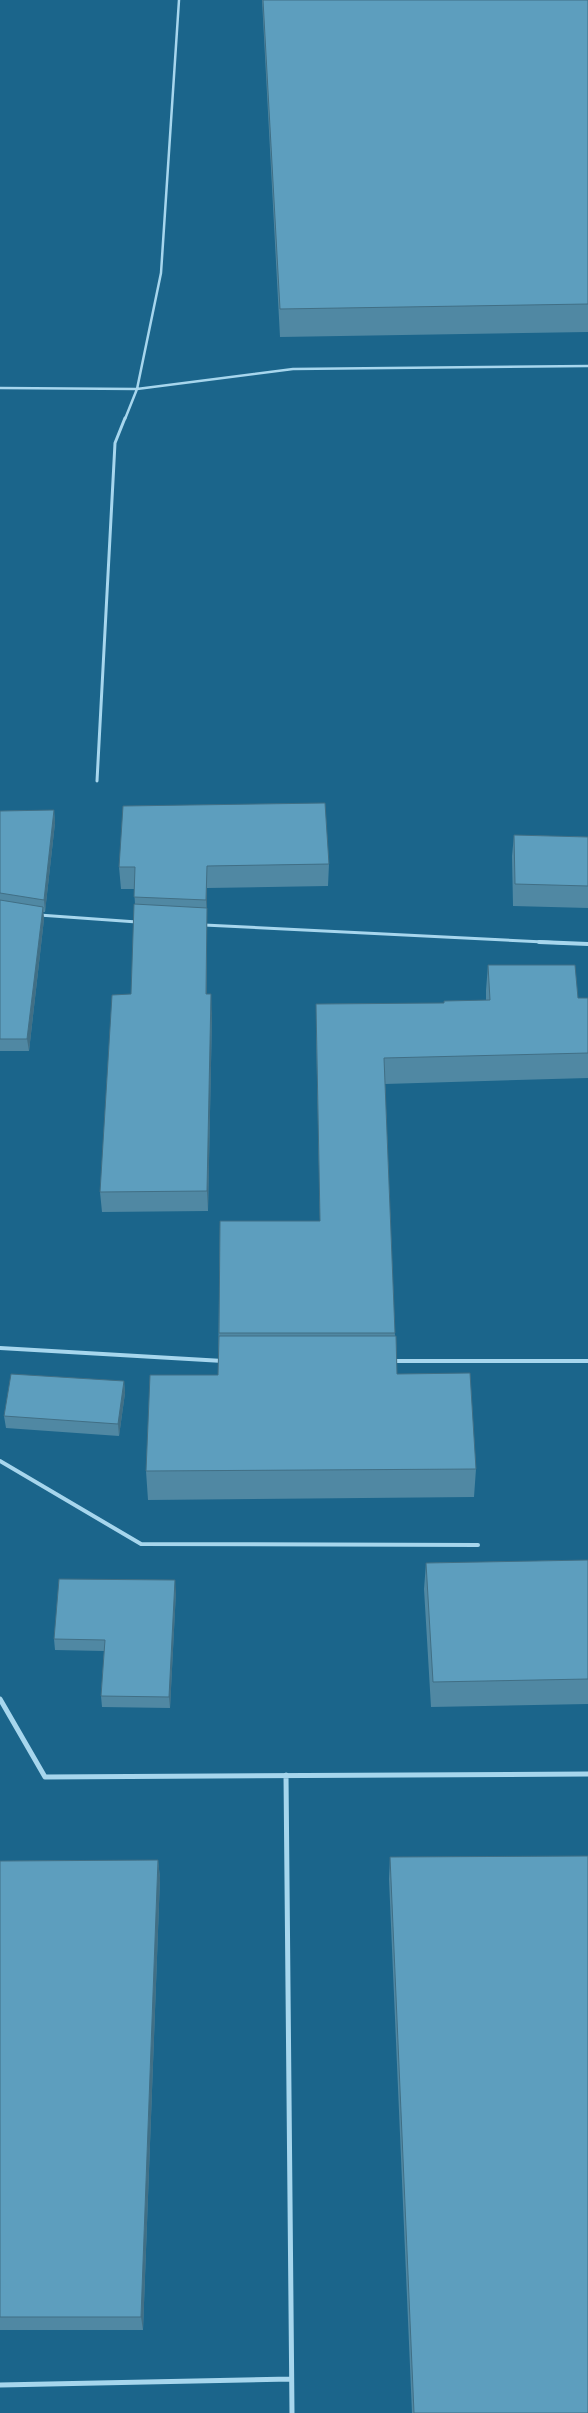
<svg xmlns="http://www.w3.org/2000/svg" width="588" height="2413" viewBox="0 0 588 2413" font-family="'DM Sans',sans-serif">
	<rect width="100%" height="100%" fill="#1b658b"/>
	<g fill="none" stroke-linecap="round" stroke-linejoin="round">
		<path stroke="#a7d6ed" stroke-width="2.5" d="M0 388 137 389 293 369 588 366
			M125 419 137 389 161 273 179 0"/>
		<path stroke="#a7d6ed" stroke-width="3" d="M97 781 115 443 125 418
			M39 915 137 922
			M204 925 564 943"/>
		<path stroke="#a7d6ed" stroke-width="4" d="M539 942 588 944
			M0 1348 223 1361
			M393 1361H588
			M0 1461 141 1544 478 1545"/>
		<path stroke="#a7d6ed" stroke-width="5" d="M0 1699 45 1777 588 1774
			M286 1775 292 2413
			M0 2385 291 2379"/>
	</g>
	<path fill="#5088a3" d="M262 0H588V332L280 337Z
		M54 810 55 823 45 912H43L44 919 29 1051H0V811Z
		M514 835 588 837V908L513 906 512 856Z
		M329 864 328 886 207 888V994L212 1015 208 1211 102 1212 100 1192 131 994 135 904 134 889H121L119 867Z
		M488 965 578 998H588V1078L385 1084 395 1336 397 1374 476 1469 474 1497 148 1500 146 1471 218 1375 220 1221H320L316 1030V1004L444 1003 486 1000V990Z
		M124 1381 125 1393 119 1436 6 1428 4 1416Z
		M588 1560V1704L431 1707 424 1589 426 1563Z
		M176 1591 170 1708 102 1707 101 1696 104 1651 55 1650 54 1639Z
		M390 1857 588 2413H412L389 1879Z
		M158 1860 160 1878 143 2330H0V1861Z"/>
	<path fill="#416f85" d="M54 810 55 823 45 912 44 900Z
		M207 866V922L206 900Z
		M43 907 44 919 29 1051 27 1039Z
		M207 908V1015L206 994Z
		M211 994 212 1015 208 1211 207 1191Z
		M124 1381 125 1393 119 1436 118 1424Z
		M175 1580 176 1591 170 1708 169 1697Z
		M158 1860 160 1878 143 2330 141 2317Z"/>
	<path fill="#5d9ebe" stroke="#416f85" d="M263 0H588V304L280 309Z
		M325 803 329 864 207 866 206 900 134 897 135 867H119L123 806Z
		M54 810 44 900 0 893V811Z
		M514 835 588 837V886L515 884Z
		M0 900 43 907 27 1039H0Z
		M134 904 207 908 206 994H211L207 1191 100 1192 112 995 131 994Z
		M488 965H575L578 998H588V1053L384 1058 395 1333H219L220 1221H320L316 1004 444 1003V1001L490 1000Z
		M219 1336H396L397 1374 470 1373 476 1469 146 1471 150 1375H218Z
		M11 1374 124 1381 118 1424 4 1416Z
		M588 1560V1679L433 1682 426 1563Z
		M59 1579 175 1580 169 1697 101 1696 105 1640 54 1639Z
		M588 1856V2413H414L390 1857Z
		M158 1860 141 2317H0V1861Z"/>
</svg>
